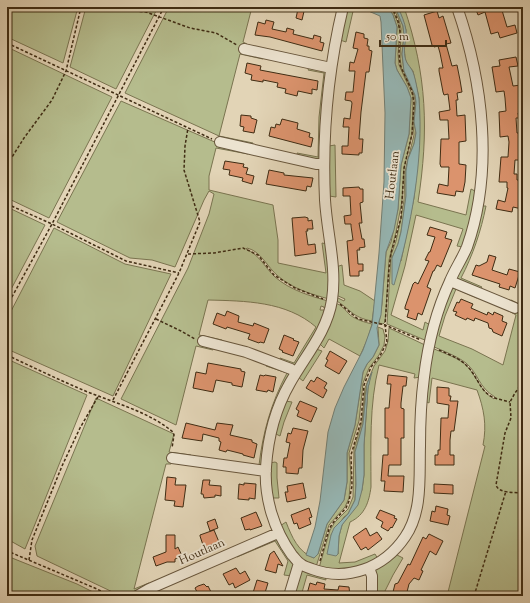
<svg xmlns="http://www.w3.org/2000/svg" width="530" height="603" viewBox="0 0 530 603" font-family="'Sorts Mill Goudy',serif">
	<rect width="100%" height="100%" fill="#e2d4b6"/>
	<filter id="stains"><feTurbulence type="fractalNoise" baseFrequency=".005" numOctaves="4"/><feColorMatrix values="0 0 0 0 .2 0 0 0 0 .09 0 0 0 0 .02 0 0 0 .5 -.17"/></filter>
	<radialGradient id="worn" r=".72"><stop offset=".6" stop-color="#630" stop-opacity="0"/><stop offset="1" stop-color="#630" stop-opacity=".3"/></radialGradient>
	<path fill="#b5bc8d" stroke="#7a7450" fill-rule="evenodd" d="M7 7H78L63 63 7 37Z
		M86 7H158L116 89 70 67Z
		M169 7H252L243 42 247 44 245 47 262 55 263 59 240 54 219 136 253 143 252 147 218 139 219 136 125 93Z
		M348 7H354L346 42 340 40Z
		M388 7H391L398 23 400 32 398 54 399 65 413 96V102L412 135 404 169 402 201 396 232 389 260 386 311 385 322 383 324 379 323 382 304 386 252 391 242 398 209 401 165 409 134 411 98 407 87 397 70 395 63 397 27 393 15Z
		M393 7H395L403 26 404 36 402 54 404 71 415 95 416 102 414 122 416 133 414 144 408 159 406 171V196L401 232 398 244 392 258 401 261 414 198 419 148V98L413 71 407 64 405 58 404 43 406 30 398 7H404C427 75 429 131 418 202L466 215 471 189 477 192 463 247 457 246 463 229 416 215 405 266 391 315 423 330 425 322 430 325 427 341 387 324 391 255 396 241 401 218 404 200 405 171 414 135 413 124 415 100 413 92 402 71 401 65 400 58 401 29 399 20Z
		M7 47 112 97 49 218 7 198Z
		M310 66 327 71 319 159 298 157 297 153 318 157 319 117 324 73 308 70Z
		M121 101 217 143 248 150V154L216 148 209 176V190L273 205 278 240V263L326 273 322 243 327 244 331 278 329 299C311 294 293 289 278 276 267 267 261 251 247 248L246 249C260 255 265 268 275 277 290 290 310 296 328 301L326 309 324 308V307L321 306 320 310H326L325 315 299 363 294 366 280 362V358L294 363 316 327C286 301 245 301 208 300L199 335 222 340 220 343 199 339 198 343 213 346V350L196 346 176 425 121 399 188 268 209 214 214 194 209 191 204 200 175 267 152 260 130 258 57 222Z
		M335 145 336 197 329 196V146Z
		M481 206H486C481 231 473 255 461 278L482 287 479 291 458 279 457 276Z
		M7 207 45 225 7 297Z
		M54 228 125 264 171 274 113 396 7 349V319Z
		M342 265 344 285 360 291 375 301 372 321C351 317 351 309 335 300L336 297 344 301 345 299 336 295V267Z
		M454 286 477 295V298L456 289 445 316 439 336 472 349 503 365 516 315 509 311 511 309V300L519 304 523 289V596H447L485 446 483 445C487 425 484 409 477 390L432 378 429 403 425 401 432 348C443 353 457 357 466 365 477 376 480 391 494 399L495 397C478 387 479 374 466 363 457 356 443 351 432 346L450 289Z
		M335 303C342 305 345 310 350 315 357 320 364 322 372 324L368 338 360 356 329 339 324 348 319 343Z
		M378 327 383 329 385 337 384 345 379 355 369 368 363 383 359 421 349 453 351 474 349 498 345 507 329 525 316 567 304 562 293 550 280 526 286 522C292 537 298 552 314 558L318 554 327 524 344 500 347 482V453L355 425 363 372 367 364 373 357 379 345Z
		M389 328 425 345 421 377 414 378 415 374 379 365C369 405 371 446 371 487 369 502 365 515 350 522L339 563 355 562 375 554 378 559C355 570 344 570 319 568L330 530 335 522 348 509 353 497 354 449 362 422 365 388 374 366 385 351 388 341ZM370 378 368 388 364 445V475L362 490 342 525 339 536 338 554 331 535 344 517 348 514 355 500 356 484 355 452 363 424 365 396 367 384Z
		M316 349 322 351 303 381 298 377Z
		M7 359 87 395 25 549 7 539Z
		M268 362 290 374 263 466 259 465C263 432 271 403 287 373L266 366Z
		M96 398 174 434 169 452 191 455 189 458 171 460V464H166L134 589 149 583V586L134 596H121L37 556 35 546Z
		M285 401 292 402 284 422 280 436 274 433Z
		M275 462 277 463V478L279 498H272L271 486 270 463Z
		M277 538 295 565 292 576 284 575 288 561 275 541 237 557V553Z
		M395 554 403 558 393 575 383 595 374 593 376 569Z
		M7 556 77 584 101 596H7Z
		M302 570 325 576 326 580 307 575 301 596H292Z"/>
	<path fill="#96b7b5" stroke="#737f74" d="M359 7H388L393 15 397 27 395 63 397 70 407 87 411 98 409 134 401 165 398 209 394 230 386 252 381 315 377 328 379 345 373 357 367 364 363 372 355 425 347 453V482L344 500 327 524 318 554 314 558 306 555 315 527 320 501 328 432 335 408 344 387 363 350 372 325 379 253 384 182 385 113 381 22 380 16Z
		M395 7H398C401 14 405 23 406 30 407 39 403 47 405 57 406 63 409 65 412 70 415 75 418 93 419 99 424 159 411 227 394 285L392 284V258L398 244 401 232 406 196V171L408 159 414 144 416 133 414 122 416 102 415 95 404 71 402 54 404 36 403 26Z
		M372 372 368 388 364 445V475L362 490 358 505 342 525 339 536 338 554 336 556 327 554 331 535 334 528 348 514 355 500 356 484 355 452 363 424 367 384Z"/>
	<path fill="#db936d" stroke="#3f2c13" d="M301 7H305L302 20 296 18 298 9Z
		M475 7H501L507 27 515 25 517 33 500 38 498 32 491 34 485 12 478 15Z
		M437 11 439 18 443 16 451 43 446 44 452 66 457 65 460 80 462 92 457 93 458 100H456L457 116 465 115 466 141 459 142V164L466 165 465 182 463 192 456 191 455 196 437 193 439 184 448 186 449 167H441L440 164 441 139H449L448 120H440L439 112 450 110 448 94 444 95 443 92 439 71V68H443L440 53 438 46 434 47 432 45 424 15Z
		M266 20 274 22 272 29 286 32 287 28 294 30 293 34 313 39 314 35 321 37 320 42 324 43 322 51 270 37 255 35 258 22 265 24Z
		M356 32 364 34V38L368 39 367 46H369V50L372 51 369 72H366L361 112 359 139H363L362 153H359V155L342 154V146H348L349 127H343L344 118 350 119 352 103 351 101 345 100 346 92H353L355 71H349L350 62 354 63 358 49 353 48Z
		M516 57 518 66 509 67 513 86 521 85 523 92V113H518L519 118H516L517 133H523V160H515L514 174H517V180H523V206L522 209 513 207 512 212 496 209 498 200 505 202 508 188H507V182H499L501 157H508L509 142 508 136 500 137 499 112 506 111 505 98 504 91 496 92 492 67 500 66 499 60Z
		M247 63 261 66 260 70 318 81 317 90 312 89V94L298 91 297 96 285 93 286 89 277 87 278 83 263 80V82L251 80 252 75 245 73Z
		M241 115 251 116V118L257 120 254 133 243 131 244 127 240 126Z
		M282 119 298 123 297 129 310 133 309 137 313 138 311 147 269 136 271 127 275 128 276 124 280 125Z
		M225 161 244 164 243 167 248 168 246 174 254 176 252 184 242 181 243 178 229 175 230 170 223 169Z
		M269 170 284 173V175L313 178 311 187 307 186 306 191 266 184Z
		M359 187 360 189H363V202L360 203 362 223H359L362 239H364L365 247 359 248 360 250H357L358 264H363V271H359V276H350L347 241 353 240 351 226V224H345L344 216 351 215 350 196H343V188Z
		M305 217 308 218V221L312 220 313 229H307L308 231H306L308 245 315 244 316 253 295 256 292 218Z
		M430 227 447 232 445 238 452 240 441 267 437 265 434 271H433L427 287 431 289 422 315 418 313 416 320 407 317 409 310 405 309V307L413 284 415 282 418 284 429 261 425 260 429 252H430L435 237 427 235Z
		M489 255 496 257 492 270 507 275 509 269 520 272 515 288 510 286 509 290 499 287 500 284 472 275 476 265 479 266 487 262Z
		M461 299 473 304 471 308 487 315 488 312 493 315 494 312 503 316 502 321 507 323 502 336 493 332 492 329 489 328 488 323 475 318 474 321 467 318 466 320 455 315 457 312 453 311 457 302 459 303Z
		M227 311 239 316 238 322 253 326 254 323 269 329 264 343 260 342 259 343 248 339 250 334 227 327 226 329 213 324 217 313 225 316Z
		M284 335 294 339 293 340 299 342 293 356 282 352 283 351 279 349Z
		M330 351 347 361 339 374 325 366 328 360 326 359Z
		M208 363 241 369V371L245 372 242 387 232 385V383L216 380 213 392 193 388 196 372 206 374Z
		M260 375 264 376 265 375 276 377 273 392 268 390 267 392 256 390Z
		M388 375 407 377 406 386H403L401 403V408L404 409V438H401V465H389L388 476H404L403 492 384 491 385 481H381L383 455H388V438H385V408H389L391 384H387Z
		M317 377 327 383 324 388 327 390 323 398 306 388 311 380 314 382Z
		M437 387 449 388V396H451L450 401H458L454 431H451L450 440V455H454V465H435V455H438V450H440L441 418H448L449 405 437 403Z
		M300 401 317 408 311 422 297 416 299 411 296 409Z
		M186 423 215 430 217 423 233 425 230 435 252 440V442L257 444 254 458 243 455V454L227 450 226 452 219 450 221 442 219 441V438L203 434 202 441 182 438Z
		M293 428 308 431 303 450 302 468H299L298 474 286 473V467H283L284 458H287L290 443 286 442 288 433 291 434Z
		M167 477 176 478 175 485H186L183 507 174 506 175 501 165 500Z
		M203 480H210L209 485 221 486V496L215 495V497L204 498 203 494H201Z
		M244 483 256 484 255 499 249 498V500L238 499 239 484 244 485Z
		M303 483 306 498 287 502 285 492H288L287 486Z
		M434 484 453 485V494L434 493Z
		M436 506 448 509 447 515 450 516 448 525 430 521 432 511 435 512Z
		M309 508 312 517 309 518 311 524 299 529 297 523 294 524 291 515Z
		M380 510 395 516 394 518 397 519 392 528 391 527 388 531 381 527 383 522 376 518Z
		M256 512 262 526 250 530V529L245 530 241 518Z
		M215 519 218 528 210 531 207 522Z
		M366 528 370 536 377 532 382 539 368 550 366 547 361 550 353 537Z
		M214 530 219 542 204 548 200 536V535Z
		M429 534 443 541 436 555 430 551 421 570 423 571 419 580 414 578 409 584 406 596H392L395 584 398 583 408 564 410 565 423 537 426 539Z
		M166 535H175V549L178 547 182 556 175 559V562H167L156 566 153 557 166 552Z
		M274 551 283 566 278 564 276 573 265 570 270 554Z
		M236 568 240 574 245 571 250 580 235 588 233 583 229 585 223 574Z
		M257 580 268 583 264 596H252Z
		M317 582 325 584 324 589 338 590 339 586 349 587 350 596H314L307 594 310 583 316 585Z
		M204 584 207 587 208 586 213 596H199L195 588 198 586Z"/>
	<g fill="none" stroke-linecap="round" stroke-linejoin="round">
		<defs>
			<path id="street" d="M343 7C328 70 322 135 325 200 327 233 337 267 332 300 327 332 305 356 290 383 275 409 268 437 266 467 264 498 274 530 292 555 295 558 297 562 301 564 303 566 309 568 312 569 347 582 384 568 405 537 423 511 419 476 420 446 420 423 421 400 424 377 428 344 436 311 450 281 455 269 462 259 467 247 494 170 483 82 457 7
				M244 49 331 68
				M220 142 316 164H324
				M450 281 515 308
				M203 341 246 352 291 369 296 372
				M172 458 266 471
				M369 568 372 576V596
				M137 596 149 589 278 533
				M289 596 299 563"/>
		</defs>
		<use href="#street" stroke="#68563c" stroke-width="12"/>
		<path stroke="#3f2c13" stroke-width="1.5" stroke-dasharray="3 2" stroke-linecap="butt" d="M100 7 106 9 146 12 190 28 216 33 237 45
			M7 43 212 139
			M7 165 24 138 52 100 66 71 81 7
			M7 204 52 224 126 261 179 273
			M188 254 214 253 243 248 258 255 274 275 295 288 323 299
			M340 304 358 319 385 325 421 340
			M7 306 52 224 164 7
			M156 319 181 331 195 339
			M439 350C448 354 459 358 466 365 476 374 479 388 489 395 495 399 503 400 510 402
			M7 355C30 366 53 377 76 387 109 402 145 409 173 432L174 435 172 448
			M523 382 515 393 510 402 511 418 505 433 496 485C499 494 515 492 523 493
			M113 400 179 273 200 222 184 170 185 146 188 128
			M523 532 519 549 523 564
			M7 549 12 553 97 589 110 596
			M29 560 32 540 62 466 80 428 99 395
			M320 561 329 529 335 520 346 508 349 501 352 486 351 455 361 421 364 385 371 367 380 356 387 342 385 325 389 268 391 253 401 218 404 168 412 134 414 103 412 91 400 65 399 53 400 31 398 21 392 7
			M474 596 506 491
			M520 596 523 583"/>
		<use href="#street" stroke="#ece3d0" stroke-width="10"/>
	</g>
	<g text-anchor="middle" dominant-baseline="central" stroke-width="3.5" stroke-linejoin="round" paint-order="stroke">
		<g font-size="12" fill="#3f2c13" stroke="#ece3d0">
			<text transform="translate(393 175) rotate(-83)">Houtlaan</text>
			<text transform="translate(202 552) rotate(-24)">Houtlaan</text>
		</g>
	</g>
	<rect width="530" height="603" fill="none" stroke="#e2d4b6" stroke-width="24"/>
	<rect x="8" y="8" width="514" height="587" fill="none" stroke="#3f2c13" stroke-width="2"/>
	<rect x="12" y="12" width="506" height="579" fill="none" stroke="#3f2c13"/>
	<path d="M380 40v6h66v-6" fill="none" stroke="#3f2c13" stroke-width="2"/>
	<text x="386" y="40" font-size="12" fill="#3f2c13" stroke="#ece3d0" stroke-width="3" paint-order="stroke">50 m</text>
	<rect width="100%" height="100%" filter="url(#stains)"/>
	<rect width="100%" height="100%" fill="url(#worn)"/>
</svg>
